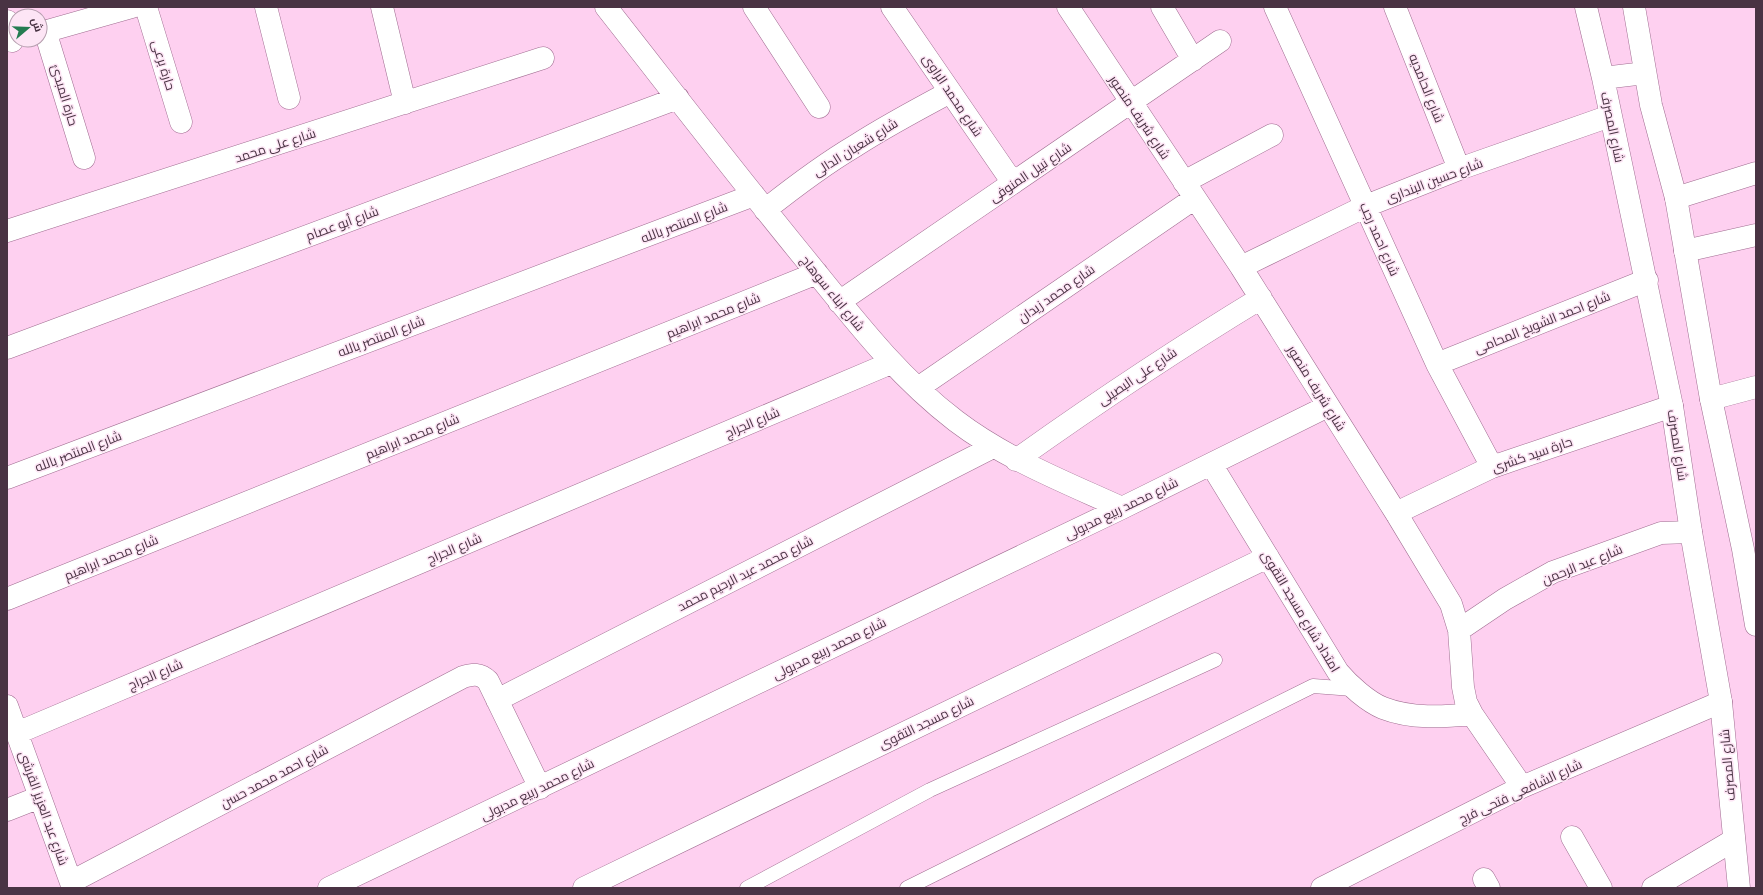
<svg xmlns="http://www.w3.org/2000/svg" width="1763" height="895" viewBox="0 0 1763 895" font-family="Ubuntu,Cairo,sans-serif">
	<rect width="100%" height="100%" fill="#fed0f0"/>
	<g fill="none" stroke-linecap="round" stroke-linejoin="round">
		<defs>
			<path id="lane" d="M747 888 930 790 1215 660
				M907 888 1313 686 1353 689"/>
			<path id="street" d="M146 7 181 122
				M266 7 289 98
				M382 7 405 103
				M606 7C672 91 738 177 806 260 854 319 896 375 956 421 1006 459 1065 482 1122 508
				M754 7 819 107
				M892 7 1013 183
				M1068 7 1241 267 1396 513 1451 604 1459 630 1463 687 1466 702 1472 714 1522 787
				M1162 7 1193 60
				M1275 7 1437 364 1492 467
				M1395 7 1459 169
				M7 21 12 41
				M45 31 84 158
				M40 33 132 7
				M1184 182 1272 135
				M1676 198 1756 173
				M765 210C794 187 823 165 855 146 886 126 918 109 950 92
				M7 231 543 58
				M1685 251 1756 235
				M1241 267 1366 206 1459 169 1610 116
				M839 302 1220 41
				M7 348 678 98
				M1437 364 1647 280
				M918 388 1195 198
				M1711 399 1756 387
				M1016 460C1096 403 1177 349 1261 298
				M1211 464 1338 672C1349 685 1368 702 1383 708 1411 719 1443 717 1472 714
				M7 478 754 195
				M1396 513 1492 467 1672 406
				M7 599 817 273
				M1459 630 1505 599 1553 572 1661 533 1691 532
				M497 700 993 447
				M7 706 73 888
				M17 733 891 363
				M7 810 40 797
				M1572 837 1601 888
				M1484 879 1489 888
				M71 882 463 677C473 674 480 673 488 681L540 788
				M329 888 1122 508 1328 406
				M584 888 1268 557
				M1322 888 1522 787 1721 702
				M1653 888 1734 840"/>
			<path id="secondary" d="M1586 7 1603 78 1672 406 1691 532 1721 702 1739 888
				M1634 7 1651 105 1676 198 1711 399 1743 549 1756 625
				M1603 78 1645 73"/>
		</defs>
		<use href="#lane" stroke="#a06d91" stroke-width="15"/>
		<use href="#street" stroke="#a06d91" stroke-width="23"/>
		<use href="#secondary" stroke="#a06d91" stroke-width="23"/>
		<use href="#lane" stroke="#fff" stroke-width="14"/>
		<use href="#street" stroke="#fff" stroke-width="22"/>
		<use href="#secondary" stroke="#fff" stroke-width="22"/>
	</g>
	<g text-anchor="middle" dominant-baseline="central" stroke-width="3" stroke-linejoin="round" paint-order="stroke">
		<g font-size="13" fill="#493343" stroke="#fde5f5">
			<text transform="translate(164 65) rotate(73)">حارة برعى</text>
			<text transform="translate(1427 88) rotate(68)">شارع الحامديه</text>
			<text transform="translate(65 95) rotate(73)">حارة المبدئ</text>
			<text transform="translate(953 95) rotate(56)">شارع محمد الراوى</text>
			<text transform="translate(1140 117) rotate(56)">شارع شريف منصور</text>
			<text transform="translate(1613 127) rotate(78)">شارع المصرف</text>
			<text transform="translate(275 145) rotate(-18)">شارع على محمد</text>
			<text transform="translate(855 147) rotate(-32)">شارع شعبان الدالى</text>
			<text transform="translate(1030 172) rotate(-34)">شارع نبيل المنوفى</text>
			<text transform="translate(1434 180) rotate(-21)">شارع حسين البندارى</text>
			<text transform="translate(684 222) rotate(-21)">شارع المنتصر بالله</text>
			<text transform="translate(342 223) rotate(-20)">شارع أبو عصام</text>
			<text transform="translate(1380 239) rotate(66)">شارع احمد رجب</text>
			<text transform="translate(833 293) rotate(51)">شارع ابناء سوهاج</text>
			<text transform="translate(1056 293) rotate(-35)">شارع محمد زيدان</text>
			<text transform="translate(713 315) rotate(-22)">شارع محمد ابراهيم</text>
			<text transform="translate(1542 322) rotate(-22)">شارع احمد الشويخ المحامى</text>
			<text transform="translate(381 336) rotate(-21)">شارع المنتصر بالله</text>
			<text transform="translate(1137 376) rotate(-34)">شارع على البصيلى</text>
			<text transform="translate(1317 388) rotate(58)">شارع شريف منصور</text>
			<text transform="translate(752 422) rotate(-23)">شارع الجراج</text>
			<text transform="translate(412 436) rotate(-22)">شارع محمد ابراهيم</text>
			<text transform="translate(1678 445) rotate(81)">شارع المصرف</text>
			<text transform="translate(78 451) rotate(-21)">شارع المنتصر بالله</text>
			<text transform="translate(1532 454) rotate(-19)">حارة سيد كشرى</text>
			<text transform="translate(1121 508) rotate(-26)">شارع محمد ربيع مدبولى</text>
			<text transform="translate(454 548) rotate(-23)">شارع الجراج</text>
			<text transform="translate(111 557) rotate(-22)">شارع محمد ابراهيم</text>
			<text transform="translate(1582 564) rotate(-22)">شارع عبد الرحمن</text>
			<text transform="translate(745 573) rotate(-27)">شارع محمد عبد الرحيم محمد</text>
			<text transform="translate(1301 611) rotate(59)">امتداد شارع مسجد التقوى</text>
			<text transform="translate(829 648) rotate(-26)">شارع محمد ربيع مدبولى</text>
			<text transform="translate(155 674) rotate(-23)">شارع الجراج</text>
			<text transform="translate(926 722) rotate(-26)">شارع مسجد التقوى</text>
			<text transform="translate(1727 765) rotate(-95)">شارع المصرف</text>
			<text transform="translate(274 776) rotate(-28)">شارع احمد محمد حسن</text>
			<text transform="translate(537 789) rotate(-26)">شارع محمد ربيع مدبولى</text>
			<text transform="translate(1520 791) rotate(-25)">شارع الشافعى فتحى فرج</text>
			<text transform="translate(44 808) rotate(70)">شارع عبد العزيز القرشى</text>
		</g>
	</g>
	<rect width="1763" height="895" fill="none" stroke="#493343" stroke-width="16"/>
	<g transform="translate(28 28) rotate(71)"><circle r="19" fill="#fde5f5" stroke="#b59eae"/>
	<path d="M0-3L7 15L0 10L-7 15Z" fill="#247c51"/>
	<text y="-6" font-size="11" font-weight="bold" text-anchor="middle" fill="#493343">ش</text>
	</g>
</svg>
